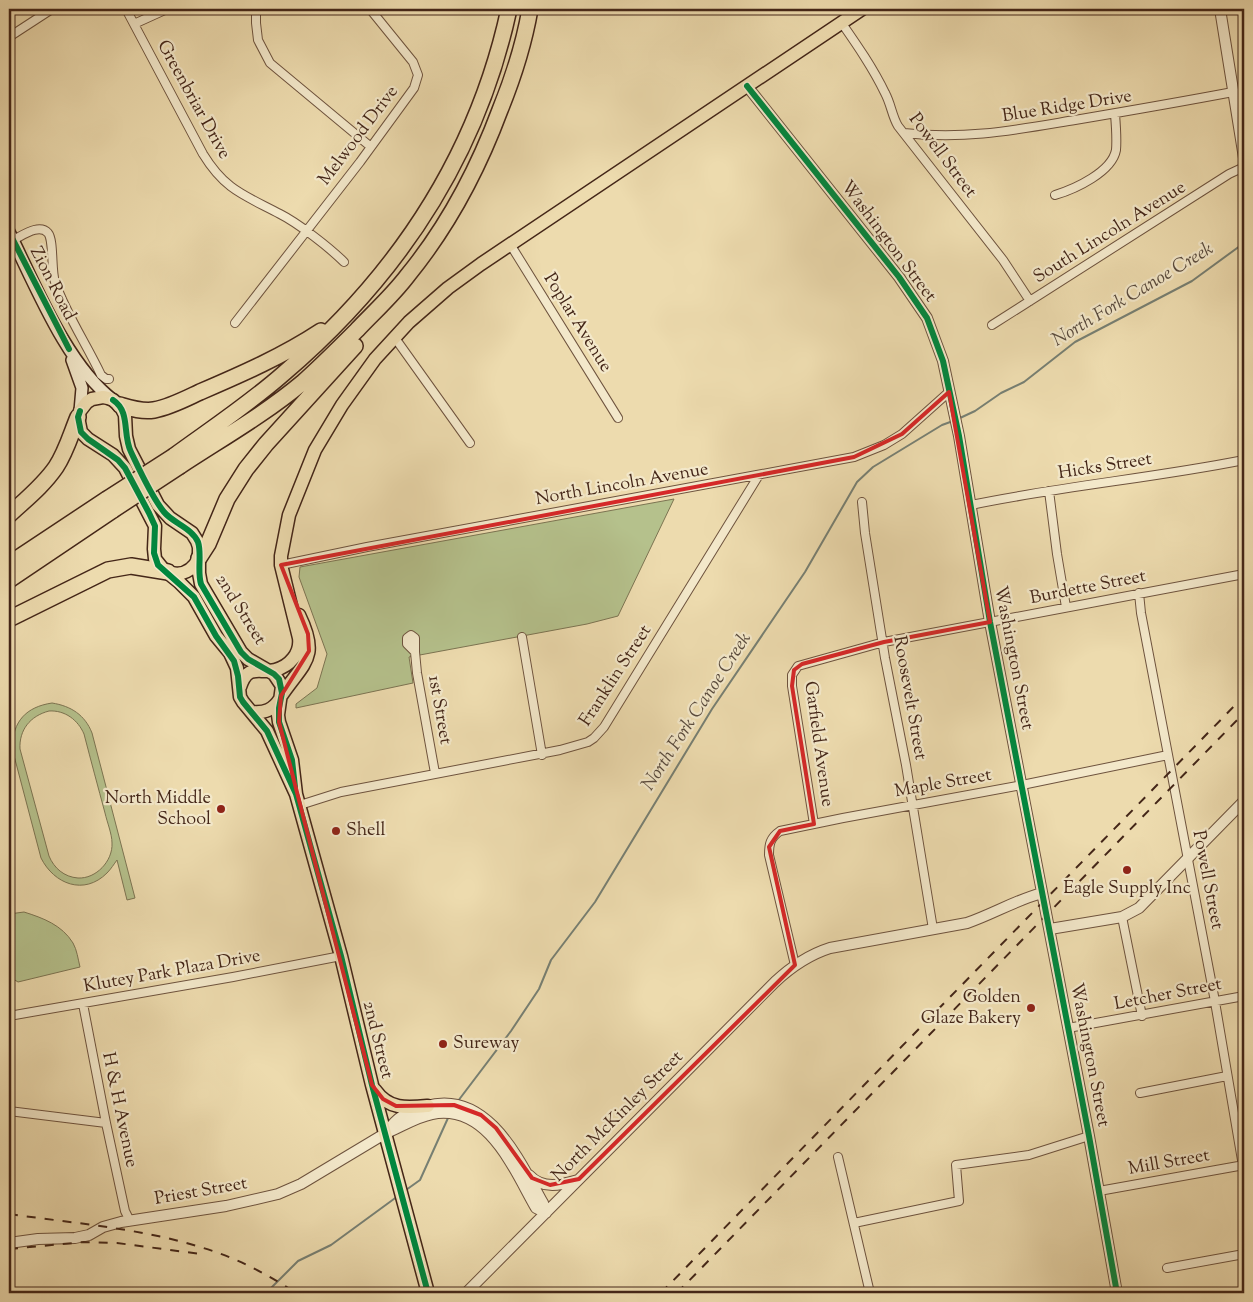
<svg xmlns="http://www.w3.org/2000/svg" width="1253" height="1302" viewBox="0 0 1253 1302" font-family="'Sorts Mill Goudy',serif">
	<rect width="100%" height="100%" fill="#eddbae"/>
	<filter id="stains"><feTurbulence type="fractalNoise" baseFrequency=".004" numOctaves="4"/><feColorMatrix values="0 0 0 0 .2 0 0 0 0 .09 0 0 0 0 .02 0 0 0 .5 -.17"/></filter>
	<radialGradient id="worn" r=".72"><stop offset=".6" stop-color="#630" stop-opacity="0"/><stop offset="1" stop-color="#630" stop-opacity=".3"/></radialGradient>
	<path fill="#b5c18c" stroke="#7c7452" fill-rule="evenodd" d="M674 499 618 616 587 624 409 657 413 683 296 708V704L317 688 327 654 299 577 300 567Z
		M52 703C71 706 85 715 92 733L135 898 127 900 117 860C114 864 111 869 107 873 84 896 54 884 41 858L12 748C13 721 26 707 52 703ZM49 711C65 710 78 720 84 734 91 761 98 787 105 813 107 822 112 834 112 843 113 861 96 879 78 878 64 877 54 868 49 856L20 749C19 730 30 716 49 711Z
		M24 912C43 918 62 925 73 943 77 950 78 959 80 967L18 982 10 977 9 972V914Z"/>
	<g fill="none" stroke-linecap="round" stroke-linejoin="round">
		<path stroke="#777f72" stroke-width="2" d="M960 418 975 411 1001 393 1024 382 1075 342 1192 281 1244 243
			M458 1101 511 1031 539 989 551 960 595 902 712 709 805 572 857 482 873 467 942 425 953 421
			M406 1190 420 1180 448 1118
			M266 1293 298 1261 331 1245 398 1196"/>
		<defs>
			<path id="minor" d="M126 9 203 154C225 190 244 195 280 214 298 223 330 248 344 262
				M256 9V23L258 40 270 63 371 147
				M841 22C857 45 873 68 885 93 891 104 892 116 898 126L1003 260 1030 301
				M134 24 167 9
				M9 37 52 9
				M904 133C966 140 1015 130 1075 120 1128 111 1180 102 1233 92
				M1055 195C1075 189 1112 172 1116 150 1117 138 1116 126 1115 114
				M13 240C22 236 39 223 48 233 54 240 51 271 55 282 66 314 87 345 101 375L106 379H109
				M510 244 618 418
				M235 323 360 162 414 88 418 75 413 62 370 9
				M992 325 1229 174 1244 167
				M395 338 470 443
				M1049 491 1057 554 1066 607
				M862 502 865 533 885 658 906 765 933 929
				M971 505C1062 486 1154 478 1244 460
				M281 565 367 547 854 457 884 445 902 434 949 392
				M1139 593 1141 613 1214 996 1244 1172
				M411 635 415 638V652L407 644V638Z
				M522 637 542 755
				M415 652 417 673 435 773
				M300 805 341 792 560 750 588 742 594 738 604 727 759 475
				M814 824 792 686V675L798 666 884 642 1244 574
				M1122 917 1142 1016
				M795 965 769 855C769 844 770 838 780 831L843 818 1022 785 1168 755
				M83 1004 106 1123 125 1211 130 1221
				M9 1016 233 977 341 956
				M1068 1028 1244 996
				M1140 1093 1227 1076
				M9 1111 106 1123
				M838 1157 870 1293
				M1099 1191 1244 1165
				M854 1223 959 1201 956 1165 1029 1155 1089 1136
				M1167 1268 1244 1254"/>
			<path id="tertiary" d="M1220 9 1244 158
				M747 86 899 277 927 318 943 361 959 436 990 622 1089 1136 1117 1293
				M1050 929 1122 917 1139 908 1244 801
				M386 1133C397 1116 407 1112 426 1106 488 1089 519 1160 543 1203L546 1213
				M529 1175C543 1190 561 1185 578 1180
				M9 1243 38 1239 75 1238 89 1235 103 1227 121 1222 226 1206 278 1194 301 1184 386 1133C401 1127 416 1117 432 1114 488 1103 514 1170 536 1208L546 1213
				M466 1293 775 982C791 967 808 955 830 948L967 923C993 914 1016 900 1042 893"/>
			<path id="secondary" d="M9 232C35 284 66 364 113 400
				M72 360 82 388 80 411"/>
			<path id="primary" d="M168 572C182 577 193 570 199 558
				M240 687C248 663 259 674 275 670 290 666 301 653 299 638L281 565V556L289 515 315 450 342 405 375 359 409 322 448 288 481 264 862 9
				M281 696C304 662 320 658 299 615
				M252 712C265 713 273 710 280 699
				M296 794 292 760 279 722 278 715 282 686 274 674 248 659 241 652 201 584 199 573V547L197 541 192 533 170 518 158 505 129 449 126 436 125 415 121 407 113 400 108 398 103 397 92 399 87 402 80 411 78 417 81 432 88 439 113 455 125 468 155 526 154 549 155 559 163 569 179 582 194 597 216 636 230 653 237 668 240 697 243 702 267 731 296 794 341 956 372 1085 428 1293
				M375 1090C389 1110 407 1108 428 1106"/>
			<path id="motorway" d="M120 405C130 408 142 412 154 410 170 407 185 399 200 392 242 374 283 356 321 331
				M174 456C211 429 249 404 283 374 398 276 477 157 509 9
				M180 466C221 439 265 414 302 383 321 366 339 348 357 330 374 312 393 295 408 275 448 226 478 169 500 110 513 78 524 44 530 9
				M9 515C25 500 43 486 56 467 66 452 71 434 78 417
				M199 558 208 544 227 499 246 469 266 444 355 346
				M9 564 107 499
				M9 580 113 510
				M9 619 108 570 131 566 168 572"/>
		</defs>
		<use href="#minor" stroke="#6e533e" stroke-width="10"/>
		<use href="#tertiary" stroke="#6e533e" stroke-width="12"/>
		<use href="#secondary" stroke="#442618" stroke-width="14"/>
		<use href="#primary" stroke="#442618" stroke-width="15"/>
		<use href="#motorway" stroke="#442618" stroke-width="18"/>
		<use href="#minor" stroke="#f3e8ca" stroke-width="8"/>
		<use href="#tertiary" stroke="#f3e8ca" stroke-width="10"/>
		<use href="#secondary" stroke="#f3e8ca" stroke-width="11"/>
		<use href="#primary" stroke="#eddbae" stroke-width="12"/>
		<use href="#motorway" stroke="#eddbae" stroke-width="15"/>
		<path stroke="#442618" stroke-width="2" stroke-dasharray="9 9" stroke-linecap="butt" d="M9 1214C72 1223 139 1228 200 1247 235 1257 267 1274 296 1293
			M9 1249 84 1242 117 1243 201 1254
			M661 1293 1244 696
			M677 1293 1244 713"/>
		<defs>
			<path id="motorway-bridge" d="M107 499 174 456
				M113 510 180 466"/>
		</defs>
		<use href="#motorway-bridge" stroke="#442618" stroke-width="18" stroke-linecap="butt"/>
		<use href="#motorway-bridge" stroke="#eddbae" stroke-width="15"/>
		<defs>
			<path id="cycleway" d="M747 86 899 277 927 318 943 361 959 436 990 622 1089 1136 1117 1293
				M9 232 69 349
				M113 400C131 412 122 434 131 452 140 471 151 496 164 512 173 523 192 528 198 542 202 554 197 571 201 584L241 652 248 659 274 674 279 679 282 693 279 708V722L292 760 295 787
				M80 411 78 417 81 432 88 439 118 460 125 468 149 513 155 526 154 553 158 565 194 597 216 636 234 661 238 676 240 697 243 702 267 731 296 794 341 956 372 1085 428 1293"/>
		</defs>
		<use href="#cycleway" stroke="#f3e8ca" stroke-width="9"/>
		<use href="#cycleway" stroke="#00873e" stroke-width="6"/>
	</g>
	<path fill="none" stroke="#d62828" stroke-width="4" stroke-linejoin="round" d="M949 392 990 622 884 642 802 664 794 670 792 686 814 824 780 831 769 847 795 965 579 1179 550 1185 532 1178 496 1128 481 1115 454 1105 396 1106 383 1099 372 1085 279 722 281 696 309 651 308 634 281 565 854 457 902 434Z"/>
	<g fill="#8f2418" stroke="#f3e8ca" stroke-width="2">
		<circle cx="221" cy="809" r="5"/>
		<circle cx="336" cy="831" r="5"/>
		<circle cx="1127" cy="870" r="5"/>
		<circle cx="1031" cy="1008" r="5"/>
		<circle cx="443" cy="1044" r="5"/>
	</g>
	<g text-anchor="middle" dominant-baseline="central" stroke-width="4.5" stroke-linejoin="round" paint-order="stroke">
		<g font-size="18" fill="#442618" stroke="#f3e8ca">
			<text transform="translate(193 100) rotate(61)">Greenbriar Drive</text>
			<text transform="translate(1067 107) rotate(-9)">Blue Ridge Drive</text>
			<text transform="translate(359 136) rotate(-53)">Melwood Drive</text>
			<text transform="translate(942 156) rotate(53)">Powell Street</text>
			<text transform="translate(1110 233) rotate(-32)">South Lincoln Avenue</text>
			<text transform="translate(888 242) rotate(53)">Washington Street</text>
			<text transform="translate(52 284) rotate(63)">Zion Road</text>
			<text transform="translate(577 323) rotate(58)">Poplar Avenue</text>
			<text transform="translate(1105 467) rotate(-9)">Hicks Street</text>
			<text transform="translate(622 485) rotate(-10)">North Lincoln Avenue</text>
			<text transform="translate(1088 588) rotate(-11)">Burdette Street</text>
			<text transform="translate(240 610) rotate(58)">2nd Street</text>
			<text transform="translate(1013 658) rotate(79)">Washington Street</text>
			<text transform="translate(616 676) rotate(-57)">Franklin Street</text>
			<text transform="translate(909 698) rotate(80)">Roosevelt Street</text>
			<text transform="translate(439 710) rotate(80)">1st Street</text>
			<text transform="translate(818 744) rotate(82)">Garfield Avenue</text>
			<text transform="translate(943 784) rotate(-10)">Maple Street</text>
			<text transform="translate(1207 880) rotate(79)">Powell Street</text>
			<text transform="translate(172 972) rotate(-10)">Klutey Park Plaza Drive</text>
			<text transform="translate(1168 995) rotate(-11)">Letcher Street</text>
			<text transform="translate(377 1040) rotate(76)">2nd Street</text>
			<text transform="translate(1089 1055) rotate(79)">Washington Street</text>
			<text transform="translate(119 1110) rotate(78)">H &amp; H Avenue</text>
			<text transform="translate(618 1117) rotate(-45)">North McKinley Street</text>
			<text transform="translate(1169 1163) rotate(-10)">Mill Street</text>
			<text transform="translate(201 1192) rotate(-10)">Priest Street</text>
		</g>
		<g font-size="18" fill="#442618" stroke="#f3e8ca" text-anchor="end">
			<text x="211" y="799">North Middle<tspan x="211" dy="21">School</tspan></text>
			<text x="346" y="831" text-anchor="start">Shell</text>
			<text x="1127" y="889" text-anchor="middle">Eagle Supply Inc</text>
			<text x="1021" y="998">Golden<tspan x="1021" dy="21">Glaze Bakery</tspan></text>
			<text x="453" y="1044" text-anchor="start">Sureway</text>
		</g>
		<g font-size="19" font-style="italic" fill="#594b3e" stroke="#f3e8ca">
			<text transform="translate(1133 295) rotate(-31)">North Fork Canoe Creek</text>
			<text transform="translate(697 712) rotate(-57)">North Fork Canoe Creek</text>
		</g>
	</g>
	<rect width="1253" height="1302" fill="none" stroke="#eddbae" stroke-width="30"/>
	<rect x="10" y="10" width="1233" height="1282" fill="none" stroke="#442618" stroke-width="2.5"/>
	<rect x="15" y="15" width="1223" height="1272" fill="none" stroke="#442618"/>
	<rect width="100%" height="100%" filter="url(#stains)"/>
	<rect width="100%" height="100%" fill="url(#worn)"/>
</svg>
